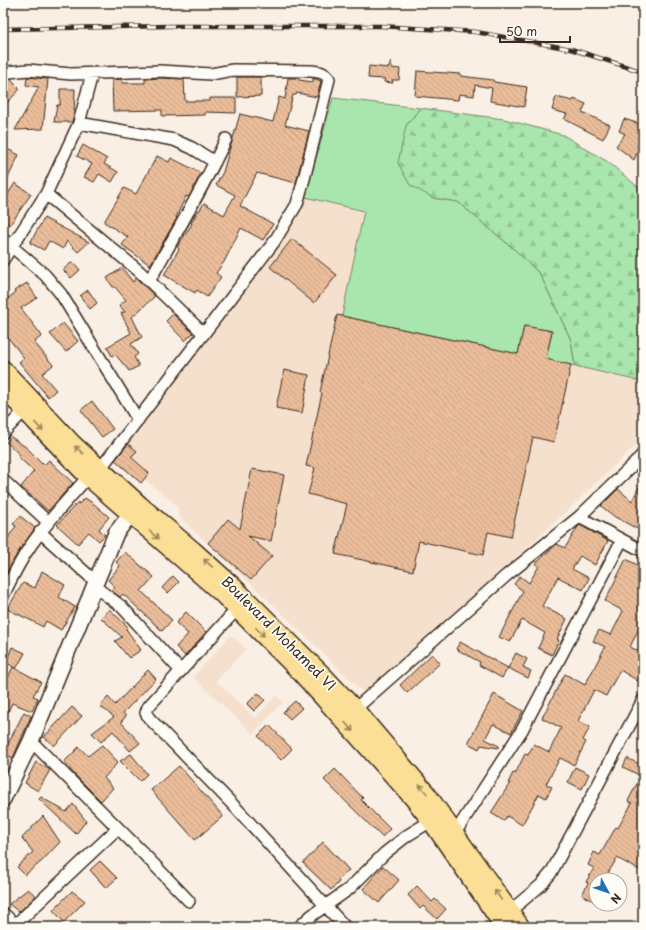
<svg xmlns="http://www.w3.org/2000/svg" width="646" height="930" viewBox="0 0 646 930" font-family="'Playpen Sans',sans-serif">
	<defs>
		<pattern id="forest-firs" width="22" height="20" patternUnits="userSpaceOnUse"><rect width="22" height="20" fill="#a9e6ad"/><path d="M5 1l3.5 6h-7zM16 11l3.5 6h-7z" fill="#92c594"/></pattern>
		<pattern id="building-back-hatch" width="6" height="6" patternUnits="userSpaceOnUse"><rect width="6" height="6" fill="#ebbd9a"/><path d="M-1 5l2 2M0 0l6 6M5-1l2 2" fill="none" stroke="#caa384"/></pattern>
	</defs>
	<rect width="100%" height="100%" fill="#f9efe4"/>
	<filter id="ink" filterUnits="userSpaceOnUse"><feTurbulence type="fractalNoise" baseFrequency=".025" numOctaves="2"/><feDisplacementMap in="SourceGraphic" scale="8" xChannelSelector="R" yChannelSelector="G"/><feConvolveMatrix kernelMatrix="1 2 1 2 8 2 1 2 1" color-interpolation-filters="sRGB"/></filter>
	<g filter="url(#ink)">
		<path fill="#f5e0ce" d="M305 197 364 211 342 316 546 359 643 382V438L567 511 365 694 266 598 179 517 178 508 173 502 144 479 141 483 113 458 260 268 304 207Z
			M231 635 246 649 216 681 255 718 276 696 283 702 253 734 193 677Z"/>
		<path fill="#a9e6ad" stroke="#728866" d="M333 98 420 108 406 126 433 198 458 202 515 250 540 274 571 340 575 366 546 359 552 331 524 326 518 354 342 316 364 211 305 197Z"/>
		<path fill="url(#forest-firs)" stroke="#728866" d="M420 108 504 119 563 135 608 162 643 191V382L575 366 571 340 540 274 515 250 458 202 433 198 410 185 398 163 406 126Z"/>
		<path fill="url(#building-back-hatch)" stroke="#3b2a1e" d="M391 61 392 68 400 69 399 80H392L393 83 384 82 385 79 368 78 369 66 389 68Z
			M417 71 461 74V76L493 80 494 82 527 87 524 107 490 101 492 88 475 85 474 96 459 94 458 100 415 96Z
			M27 77 48 79 43 129 15 130 39 87 26 85Z
			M237 77H261V96L237 97Z
			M160 78 184 79 185 101H210V98H236V113L205 112V115L162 116V110L113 111 112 80 122 79V83H145V79Z
			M288 78H299V80L313 82V78L321 81 317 97 297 93 296 95H293L285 125 309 131 296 183 257 173 240 206 273 224 263 240 241 228 224 262 216 273 221 277 207 297 197 290 195 293 164 275 179 249 177 247 192 224 191 223 199 210H200L204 203 224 215 235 195 216 185 223 172 240 114 273 122 279 97 285 99Z
			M10 79 20 89 3 107V84Z
			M60 89H75L74 114 72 122H54L57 105H60Z
			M556 97 573 101 574 99 586 104 582 112 610 125 603 139 564 119 567 114 552 110Z
			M624 119 643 125V132L637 147 639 148 634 160 616 146 625 134 619 131Z
			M83 145 107 159 104 164 118 172 112 182 99 174 94 182 84 177 92 164 77 156Z
			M3 147 19 155 3 188Z
			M157 156 169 162 171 158 201 173 189 197 186 196 176 217 177 218 150 265 122 245 128 237 104 222 124 188 136 194Z
			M15 183 31 194 10 225 3 221V202Z
			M44 218 89 242 78 252 67 241 63 249 49 241 44 250 30 243Z
			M292 239 337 275 314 303 270 267Z
			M71 263H74L80 270 71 278 63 270Z
			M122 268 133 282 136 278 155 296 132 317 142 337 131 344 138 354 134 357 139 366 129 371 115 354 112 356 107 347 131 333 121 313 125 312 119 305 126 300 115 287H113L107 278Z
			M27 283 37 298 21 308 42 336 34 342 53 365 42 374 56 390 48 397 19 362 24 358 3 331V302L15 293 14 291Z
			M88 290 97 303 90 309 80 296Z
			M173 314 193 333 185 341 166 321Z
			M337 315 518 354 524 326 552 331 546 359 571 365 554 442 533 437 511 537 488 532 483 555 419 541 413 571 335 554 347 504 308 494 315 468 306 466 322 393 320 392Z
			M63 323 78 341 66 352 50 334Z
			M284 370 309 375 302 413 276 408Z
			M92 401 113 429 102 437 81 410Z
			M11 437 27 448 44 465 49 460 73 483 48 511 21 487 34 471 18 457 20 455 6 442Z
			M128 444 137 451 131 457 149 473 141 483 115 460Z
			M252 469 284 475 271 541 248 536 272 556 251 580 208 543 228 519 240 529Z
			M643 479V532L615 517 601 506 618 489 632 501Z
			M85 498 94 504 109 517 99 529 105 535 99 541 89 532 78 544 57 525 78 502 79 504Z
			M20 516 35 528 17 554 3 579V545L16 526 13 524Z
			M580 525 608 541 595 565 580 556 572 569 589 578 583 590 558 577 542 606 567 619 557 639 559 640 552 655 538 648 545 633 522 620 510 642 499 637 523 591 514 584 520 576 529 583 539 566 535 564 557 544 565 548 577 528Z
			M125 552 154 577 141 591 172 620 162 631 123 594 120 597 112 591 115 587 108 580 120 566 116 562Z
			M626 559 643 568V615L640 621 642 622 630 647 643 653V672L638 681 620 670 606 696 594 690 578 721 590 727 583 740 586 742 574 765 560 758 546 784 552 787 546 798 539 794 522 825 507 816 504 821 491 813 510 783H508L513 773 515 774 525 754 528 755 534 744 549 752 561 728 542 718 559 685 565 674 585 685 605 647 593 641 599 630 611 635 623 611 605 601Z
			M42 571 65 585 59 597 75 607 61 630 46 621 43 627 30 620 7 609 23 583 35 588Z
			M173 576 179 582 168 593 162 588Z
			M109 609 128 627 126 629 141 650 129 658 115 641 122 637 101 618Z
			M186 612 206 632 185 656 176 647 188 634 176 623Z
			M460 642 508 668 502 678 479 665 480 662 456 649Z
			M12 647 25 653 16 669 6 662Z
			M516 653 527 659 523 667 531 671 528 678 508 668Z
			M432 654 440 663 407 693 400 685Z
			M13 667 41 682 33 696 38 698 32 711 12 703 3 723V688Z
			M148 670 156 679 123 713 126 716 121 722 140 743 130 751 113 731 101 742 92 733 114 717 100 706 108 697 115 705Z
			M258 693 265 700 254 711 247 704Z
			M494 694 523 711 511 733 493 724 485 739 499 746 498 748 481 745 479 749 468 743Z
			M295 701 302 708 290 719 283 712Z
			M72 707 82 716 54 746 44 737Z
			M24 712 31 716 13 758 3 754Z
			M269 725 292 749 281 760 258 736Z
			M102 745 118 762 104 778 113 788 101 801 74 774 64 762 79 747 88 756Z
			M131 754 147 774 140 781 120 761Z
			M627 758 643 766V872L617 858 604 880H596V902L582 895 588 883 586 882 594 868 588 865 594 852 600 855 616 827 618 828 632 803 628 801 641 776 623 767Z
			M36 762 50 770 38 791 25 783Z
			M179 766 223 816 195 840 151 790Z
			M575 767 589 774 582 789 568 782Z
			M335 769 363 798 361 800 390 829 382 837 324 780Z
			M41 797 66 812 73 804 86 821 76 834 39 799Z
			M43 816 60 842 42 861 25 875 17 867 33 852 22 838Z
			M323 842 349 870 338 880 339 882 331 890 303 863Z
			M100 861 117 878 106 888 90 870Z
			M383 866 399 880 379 903 363 889Z
			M417 886 432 902 435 899 446 909 437 919 423 906 420 909 408 895Z
			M28 889 36 896 19 912 9 904Z
			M72 891 85 901 64 922 53 910Z"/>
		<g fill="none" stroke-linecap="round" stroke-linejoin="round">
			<defs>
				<path id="street" d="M3 75 9 72 28 70 71 74 160 71 211 74 233 70 311 71C319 72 325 72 329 79L304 179 297 204 274 242 100 469
					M79 123 174 140 192 148 215 162
					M46 194 139 271 204 334
					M3 239 45 275 61 294 138 420
					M3 260 46 194 79 123 92 74
					M149 281C176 234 203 188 226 139
					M3 433 24 411
					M3 480 48 522
					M579 517 643 551
					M40 532 96 582
					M94 586 122 607 181 671
					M3 596C11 579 20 561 31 545 48 521 68 499 88 477
					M237 609 148 707 146 713 149 718 237 809 345 927
					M355 709 507 575 579 517 635 463 643 454
					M31 741 140 850 189 901
					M455 833 522 730 622 540
					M509 912 541 885 551 873 643 700
					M3 913 18 927
					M15 925 118 828
					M299 927 311 916 349 889 385 853 408 835 431 821"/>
				<path id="secondary" d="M3 799 31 741 116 533 130 515"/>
				<path id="primary" d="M3 369 73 444 140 505 193 550 233 586 325 677 355 709 427 794 521 927
					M3 388 88 477 220 592 301 673 413 798 431 821 504 927"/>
			</defs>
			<use href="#street" stroke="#3b2a1e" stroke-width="14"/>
			<use href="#secondary" stroke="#3b2a1e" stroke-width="18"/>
			<use href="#primary" stroke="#3b2a1e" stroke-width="20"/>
			<use href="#street" stroke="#fdfcf7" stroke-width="11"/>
			<use href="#secondary" stroke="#fdfcf7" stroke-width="15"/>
			<use href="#primary" stroke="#fbdf96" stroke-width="17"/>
			<defs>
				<path id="rail" d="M3 29 170 26H380L476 32 571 49 643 72"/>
			</defs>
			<use href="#rail" stroke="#3b2a1e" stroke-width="4.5"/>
			<use href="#rail" stroke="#fdfcf7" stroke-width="3" stroke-dasharray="9" stroke-linecap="butt"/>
		</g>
		<defs><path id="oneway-shaft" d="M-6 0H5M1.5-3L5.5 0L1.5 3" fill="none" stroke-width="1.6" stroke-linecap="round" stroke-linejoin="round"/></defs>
		<g stroke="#9b845a">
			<use href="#oneway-shaft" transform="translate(39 427) rotate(47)"/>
			<use href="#oneway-shaft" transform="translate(79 450) rotate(-139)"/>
			<use href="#oneway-shaft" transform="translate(154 535) rotate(41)"/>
			<use href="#oneway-shaft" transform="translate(208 563) rotate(-137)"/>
			<use href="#oneway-shaft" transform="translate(260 632) rotate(45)"/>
			<use href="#oneway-shaft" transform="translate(349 727) rotate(48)"/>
			<use href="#oneway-shaft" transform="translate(423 789) rotate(-130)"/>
			<use href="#oneway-shaft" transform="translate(498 895) rotate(-124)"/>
		</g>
	</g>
	<g text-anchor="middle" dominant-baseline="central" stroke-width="3.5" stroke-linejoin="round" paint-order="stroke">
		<g font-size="14" fill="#3b2a1e" stroke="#fdfcf7">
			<text transform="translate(279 633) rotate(45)">Boulevard Mohamed VI</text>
		</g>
	</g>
	<rect width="646" height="930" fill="none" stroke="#fdfcf7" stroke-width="16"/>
	<rect x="8" y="8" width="630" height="914" fill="none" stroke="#3b2a1e" stroke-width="1.5" filter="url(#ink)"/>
	<g transform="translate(608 892) rotate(130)"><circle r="19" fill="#fdfcf7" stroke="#afa8a0"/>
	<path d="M0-3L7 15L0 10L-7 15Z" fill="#1f6fb2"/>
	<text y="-6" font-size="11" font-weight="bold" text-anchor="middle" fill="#3b2a1e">N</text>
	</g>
	<path d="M500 36v6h70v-6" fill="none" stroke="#3b2a1e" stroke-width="2"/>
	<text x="506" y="36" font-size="12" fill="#3b2a1e" stroke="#fdfcf7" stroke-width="3" paint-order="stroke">50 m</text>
</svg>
